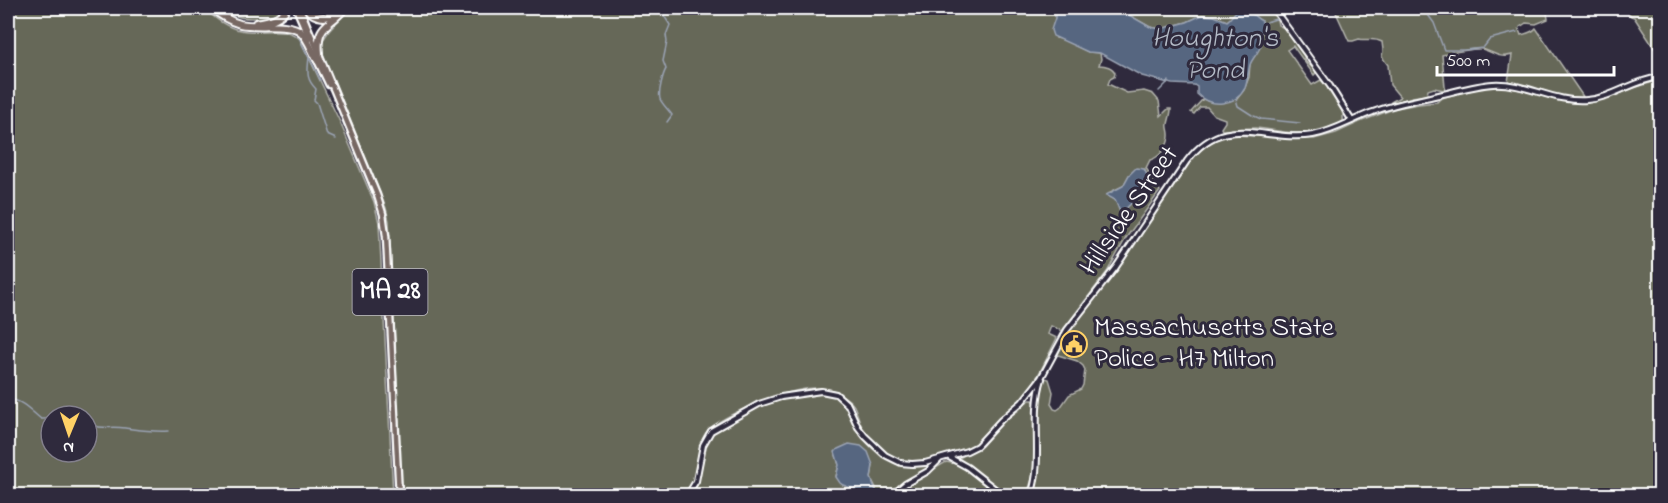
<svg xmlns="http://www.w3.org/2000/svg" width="1668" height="503" viewBox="0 0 1668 503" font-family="'Indie Flower',sans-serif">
	<rect width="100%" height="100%" fill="#2f2a3d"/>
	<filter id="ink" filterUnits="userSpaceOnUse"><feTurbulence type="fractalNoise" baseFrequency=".0167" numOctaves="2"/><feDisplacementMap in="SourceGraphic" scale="12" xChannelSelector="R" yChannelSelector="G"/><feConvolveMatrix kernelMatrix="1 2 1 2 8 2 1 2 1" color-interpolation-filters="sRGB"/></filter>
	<g filter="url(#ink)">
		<path fill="#666759" stroke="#b2b3ac" stroke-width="1.5" fill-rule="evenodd" d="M30 8H203C214 17 225 27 240 30 260 35 283 24 300 39L339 120 374 202 379 223 393 495H8V11ZM51 416H87V452H51Z
			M228 8H282L278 13C262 18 248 21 231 14Z
			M350 8H1055L1056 38 1062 39 1088 52 1100 53 1101 59 1099 65C1105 65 1113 67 1115 73L1114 77 1110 79 1108 84 1127 93 1144 91 1153 94 1159 101 1161 116 1168 109H1171C1171 114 1169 119 1168 124 1167 127 1169 130 1169 134 1170 145 1159 158 1150 160L1146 168 1160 191 1126 238 1107 272 1062 331 1051 326 1048 334 1057 338C1047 357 1039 377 1026 394 1017 405 1005 412 996 422 988 429 983 439 974 445 963 452 948 455 935 458 920 462 905 465 891 456 881 450 871 441 864 431 859 423 858 414 854 406 851 401 842 395 837 392 810 377 731 410 709 429 697 441 699 461 695 476 694 483 688 490 683 495H402L389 221 386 208 322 51 321 43 329 31ZM1144 169 1151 182 1147 192 1137 198 1122 212 1120 211 1118 204 1110 192 1123 186 1129 175Z
			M1122 8H1269L1277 20 1278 25 1284 28 1304 56 1305 61 1316 71 1315 74 1314 75 1293 46 1287 50 1312 85 1321 80C1330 90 1345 107 1343 121 1321 143 1282 130 1255 128 1244 128 1233 130 1222 130L1221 128 1225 122V119L1214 115 1207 107H1200L1194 114 1191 112 1203 99 1208 101 1237 99 1244 90 1249 77 1250 63 1261 45V36L1263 26 1262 21 1254 18 1245 9 1240 10 1227 21 1214 16 1202 15 1187 22 1161 29 1150 27 1127 14Z
			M1334 8H1553L1547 12 1548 19 1536 24 1526 23 1520 27 1519 30 1521 35C1525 34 1534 31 1536 28L1584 98 1564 97 1508 82 1512 55C1498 59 1494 52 1482 49 1476 48 1449 53 1442 55L1445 87 1444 90 1434 88 1428 90 1427 95 1412 97 1391 104V102L1400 97 1390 85 1388 65 1382 57 1383 50 1382 42C1373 37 1368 41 1359 39L1353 41H1349Z
			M1625 8H1660V57L1634 17 1631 16Z
			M1660 81V495L1033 496C1046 457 1033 416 1045 378L1049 379 1053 392 1051 404 1054 409 1057 410 1060 408 1069 395 1081 389 1083 385 1085 370 1083 366 1077 361 1058 355 1060 348 1073 324 1114 274 1169 189 1191 159 1204 146 1219 138 1234 135 1314 139 1336 133 1362 121 1396 108 1419 104 1437 102 1440 99 1445 97C1464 93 1484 85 1504 87 1532 89 1556 105 1585 103 1612 101 1634 84 1660 81Z
			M821 393C827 393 834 393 839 398 849 405 852 420 858 430 861 437 867 443 873 449 891 467 909 470 933 463L931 466 905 483 888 495H873L876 493V488L871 478 873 465 836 455 839 465 836 476 843 485 871 495 690 496C705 478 698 457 708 439 714 429 759 405 771 402 787 398 805 397 821 393Z
			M1030 400H1033L1035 404 1034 472 1027 495H1008L959 458 982 446 1005 420 1019 410 1025 403Z
			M946 462C967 464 985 483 1001 496H894L905 486Z"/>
		<path fill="#566680" stroke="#9aa3b3" stroke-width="1.5" d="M1055 8H1122L1127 14 1150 27 1161 29 1187 22 1202 15 1214 16 1227 21C1232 18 1233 12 1239 10 1249 6 1254 18 1262 21 1264 27 1262 29 1261 35 1261 38 1262 41 1261 44 1260 52 1252 58 1250 65 1248 73 1248 80 1245 88 1236 106 1210 108 1197 94V87L1194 85 1172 84 1142 76 1100 53 1088 52 1053 36 1051 30 1055 18Z
			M1136 168 1144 169 1151 183 1147 192 1137 198 1122 212H1120L1115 200 1106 195 1123 186 1129 175Z
			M849 444 861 446 868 452 873 465 871 478 876 491 873 495H869L843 485 840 483 836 477 839 465 835 452 838 449Z"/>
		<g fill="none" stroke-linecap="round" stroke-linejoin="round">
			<path stroke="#9aa3b3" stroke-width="1.5" d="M659 8 670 25 666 35 667 42 663 61 666 69C663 74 658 92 660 99 662 104 668 109 672 115L667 122
				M1423 8 1434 23 1444 50H1464L1483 48 1490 39 1517 32
				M1266 22 1276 19
				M298 34C303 50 314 64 320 80
				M309 56C308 71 305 78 316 89L314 100 317 103 327 135 336 139
				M1159 91 1169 81
				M1236 99 1238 106 1252 115
				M1254 116 1261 119 1300 123
				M8 399C22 400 30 410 41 419H47C55 412 63 413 73 416
				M87 423C99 430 112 426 125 428 140 430 153 432 169 431"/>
			<defs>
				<path id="secondary" d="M1273 8 1330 86 1352 121
					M949 457 967 467 1004 496
					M687 496 696 481 703 445 711 431 759 404 781 397 821 391 836 394 848 405 858 427 865 436 885 455 901 463 912 464 925 463 967 451 977 446 1001 420 1022 402 1041 378 1067 330 1116 267 1187 161C1225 110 1265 143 1313 135 1335 131 1353 119 1373 112 1394 104 1417 100 1439 95 1457 91 1475 85 1493 84 1525 82 1554 103 1587 100 1613 98 1634 80 1660 77
					M891 496 905 484 928 471 940 459
					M1031 496C1044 458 1030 417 1042 379"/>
				<path id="primary" d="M296 8 309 38
					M300 8 377 195 383 214 386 236 399 496
					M317 60 329 85"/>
				<path id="highway" d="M212 8C220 15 229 21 240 24 257 28 289 21 301 32 309 40 312 52 318 61
					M306 8C315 18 325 20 337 12
					M256 23C269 21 280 19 287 8
					M319 53C316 24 329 27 345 8"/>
			</defs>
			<use href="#secondary" stroke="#fff" stroke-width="8"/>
			<use href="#primary" stroke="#fff" stroke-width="9"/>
			<use href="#highway" stroke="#fff" stroke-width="10"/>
			<use href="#secondary" stroke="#2f2a3d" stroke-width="4"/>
			<use href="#primary" stroke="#776864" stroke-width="4.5"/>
			<use href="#highway" stroke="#776864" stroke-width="6"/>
		</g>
	</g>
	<defs>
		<symbol id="civic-ring" viewBox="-11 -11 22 22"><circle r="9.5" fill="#2f2a3d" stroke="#ffd166" stroke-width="1.5"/><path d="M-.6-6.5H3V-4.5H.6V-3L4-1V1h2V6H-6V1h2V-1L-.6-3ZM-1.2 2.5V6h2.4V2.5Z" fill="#ffd166"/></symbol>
	</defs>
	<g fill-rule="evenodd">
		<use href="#civic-ring" x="1059" y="329" width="30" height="30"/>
	</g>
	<g text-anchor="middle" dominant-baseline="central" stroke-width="6" stroke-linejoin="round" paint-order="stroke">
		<rect fill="#2f2a3d" stroke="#c1bfc5" stroke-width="1.5" x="352.5" y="269" width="75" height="46" rx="4.5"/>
		<g font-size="26" font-weight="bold" fill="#fff">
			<text x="390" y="292">MA 28</text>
		</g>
		<g font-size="27" fill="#fff" stroke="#2f2a3d">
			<text transform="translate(1130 211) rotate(-55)">Hillside Street</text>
		</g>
		<g font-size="27" fill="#fff" stroke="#2f2a3d" text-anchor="start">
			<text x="1094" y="328">Massachusetts State<tspan x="1094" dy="31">Police - H7 Milton</tspan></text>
		</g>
		<g font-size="28" font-style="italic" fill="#b3bac6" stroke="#2f2a3d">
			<text x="1215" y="39">Houghton's<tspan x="1215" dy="32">Pond</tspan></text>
		</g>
	</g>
	<rect width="1668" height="503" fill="none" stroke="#2f2a3d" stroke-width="30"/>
	<rect x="15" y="15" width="1638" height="473" fill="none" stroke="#fff" stroke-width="2" filter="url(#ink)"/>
	<g transform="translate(69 434) rotate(182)"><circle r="28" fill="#2f2a3d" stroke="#827f8b" stroke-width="1.5"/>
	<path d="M0-4.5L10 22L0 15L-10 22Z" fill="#ffd166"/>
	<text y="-9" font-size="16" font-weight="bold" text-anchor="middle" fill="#ffffff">N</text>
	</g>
	<path d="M1437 66v9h177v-9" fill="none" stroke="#ffffff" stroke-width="3"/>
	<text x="1446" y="66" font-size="18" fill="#ffffff" stroke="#2f2a3d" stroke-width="4.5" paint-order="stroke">500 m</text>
</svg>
